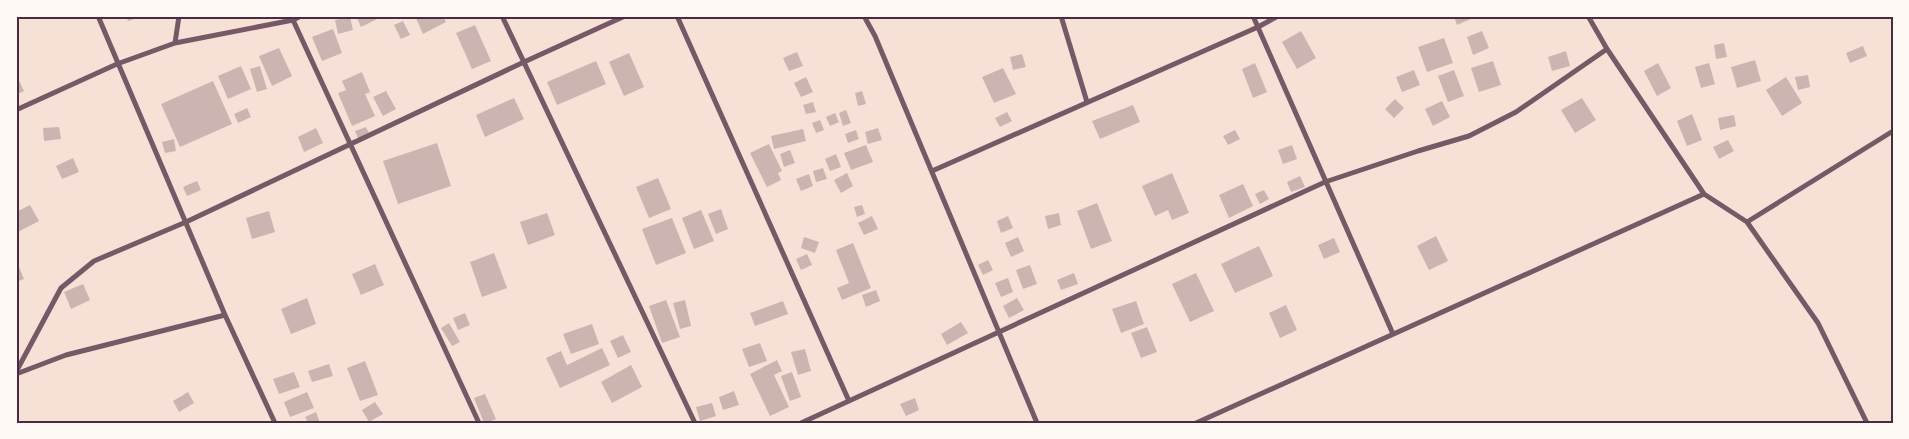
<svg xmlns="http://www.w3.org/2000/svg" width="1909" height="439" viewBox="0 0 1909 439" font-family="'Roboto Condensed',sans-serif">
	<rect width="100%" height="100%" fill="#f7e1d7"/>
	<path fill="#ccb4b1" d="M126 16H137V18L128 21Z
		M356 16H378L379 18 361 27Z
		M415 16H443L446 22 423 34Z
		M1454 16H1472L1473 18 1457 25Z
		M350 17 353 30 338 34 335 20Z
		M403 21 410 35 401 39 394 25Z
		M475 25 491 61 472 69 456 33Z
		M333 29 342 53 322 61 312 37Z
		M1301 31 1316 58 1297 69 1282 42Z
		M1482 31 1489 48 1473 55 1467 37Z
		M1444 38 1453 63 1427 72 1418 47Z
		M1724 43 1727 57 1716 59 1714 45Z
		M1863 46 1867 56 1850 63 1846 53Z
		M279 48 292 76 272 86 259 56Z
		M1566 51 1570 66 1552 71 1548 57Z
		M797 52 803 66 789 71 783 58Z
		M629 53 644 87 624 96 609 62Z
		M1022 54 1026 67 1013 70 1010 57Z
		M1755 60 1761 81 1737 88 1731 67Z
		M596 61 606 84 557 105 547 82Z
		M1493 61 1501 85 1479 92 1471 68Z
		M1255 63 1267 92 1253 98 1242 69Z
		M1658 63 1671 88 1657 96 1644 71Z
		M1709 63 1715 84 1701 88 1695 67Z
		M241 66 251 89 228 99 218 76Z
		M260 66 267 89 257 92 250 69Z
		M1003 68 1016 94 994 103 982 77Z
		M1414 70 1420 85 1402 92 1396 77Z
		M1454 70 1464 96 1448 102 1438 76Z
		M362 72 370 92 365 94 375 116 352 126 338 93 346 90 342 81Z
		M16 74 24 91 16 95Z
		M1808 75 1810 87 1798 90 1795 77Z
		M806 77 813 92 801 97 794 83Z
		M1786 77 1802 103 1782 116 1766 90Z
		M213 81 232 124 180 147 161 104Z
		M386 91 396 109 383 116 373 97Z
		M862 91 866 104 858 106 855 93Z
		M514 98 524 119 485 137 476 115Z
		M1582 98 1596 120 1575 133 1561 110Z
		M1395 99 1404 108 1394 118 1385 109Z
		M1442 101 1450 117 1433 126 1425 109Z
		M813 102 816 112 806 114 803 105Z
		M1133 105 1140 122 1100 139 1092 121Z
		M247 108 251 117 238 123 234 114Z
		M846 110 851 123 843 126 839 113Z
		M1007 112 1012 121 1000 127 995 118Z
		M835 113 839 122 830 126 826 117Z
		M1692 114 1702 140 1687 146 1677 121Z
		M1734 115 1736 126 1720 130 1718 118Z
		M820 120 824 130 816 133 812 123Z
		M59 127 61 139 44 141 43 128Z
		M366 127 369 133 358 138 355 131Z
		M316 128 323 143 304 152 298 137Z
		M878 128 882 140 868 144 865 132Z
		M803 129 806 141 774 149 771 136Z
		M856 130 859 139 848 143 845 134Z
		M1235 130 1240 139 1228 145 1223 136Z
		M174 139 176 151 165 153 162 142Z
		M1728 140 1734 151 1719 159 1713 147Z
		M437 143 451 186 398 204 383 161Z
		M769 144 782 171 778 173 781 180 767 187 750 153Z
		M866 145 873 162 851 170 844 153Z
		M1292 145 1297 159 1283 164 1278 150Z
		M790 150 795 163 784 167 780 154Z
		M836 154 841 167 830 171 825 159Z
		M73 158 79 172 62 179 56 166Z
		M823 168 827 179 816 182 813 171Z
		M847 173 853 186 841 193 834 180Z
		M1172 173 1189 213 1172 220 1168 210 1155 216 1142 186Z
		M809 174 813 186 801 191 796 179Z
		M1300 176 1305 187 1291 192 1287 182Z
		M658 178 671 209 649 218 636 187Z
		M197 181 201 190 187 196 183 187Z
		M1243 184 1253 206 1229 218 1219 195Z
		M1264 190 1269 199 1260 204 1255 194Z
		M1097 203 1112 241 1091 249 1077 211Z
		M30 205 39 221 16 233V212Z
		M862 205 865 214 857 217 854 207Z
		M721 209 728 229 716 234 708 214Z
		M701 210 714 241 694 249 682 218Z
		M269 211 275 232 252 239 246 218Z
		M547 213 555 235 528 245 520 222Z
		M1059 213 1061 225 1048 229 1045 216Z
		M872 216 878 229 864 235 858 223Z
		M1008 216 1013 228 1001 233 997 221Z
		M672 218 686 253 656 265 642 229Z
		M1436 236 1448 261 1429 270 1417 246Z
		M804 237 819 242 815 253 801 248Z
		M1018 237 1024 251 1011 257 1005 243Z
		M1334 238 1340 252 1324 259 1318 245Z
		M853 243 871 288 842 300 837 288 849 283 836 250Z
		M1259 246 1273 276 1235 293 1221 264Z
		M494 253 507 288 482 297 470 262Z
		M807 254 812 265 801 270 796 259Z
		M16 260 24 279 16 282Z
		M988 260 993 270 983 275 978 265Z
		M375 264 384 285 361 295 352 274Z
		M1030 265 1037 284 1023 289 1016 270Z
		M1074 273 1078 284 1061 290 1057 280Z
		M1196 273 1214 311 1190 322 1172 284Z
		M1008 278 1013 292 1001 297 995 283Z
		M83 284 90 300 71 309 64 292Z
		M876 290 880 301 866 307 862 295Z
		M307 298 316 324 291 334 281 309Z
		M1017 298 1024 310 1009 318 1003 306Z
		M666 300 680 337 662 343 649 306Z
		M685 300 691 326 680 329 673 303Z
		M783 301 788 314 755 326 750 313Z
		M1136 301 1144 324 1121 333 1112 309Z
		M1286 305 1297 330 1280 338 1269 313Z
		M465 313 470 325 458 330 453 318Z
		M961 322 968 333 947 345 941 334Z
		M449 323 460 342 452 346 441 328Z
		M592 324 599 344 571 354 563 334Z
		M1147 327 1157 352 1141 358 1131 333Z
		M623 335 631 352 618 358 610 341Z
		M760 343 767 361 749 367 742 349Z
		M602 348 610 365 560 388 546 358 561 351 567 365Z
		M805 349 811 371 798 375 791 352Z
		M777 360 782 371 774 375 789 407 770 416 750 374Z
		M365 361 378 395 360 401 347 368Z
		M329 364 333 376 312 382 308 371Z
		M631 365 642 387 612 403 601 382Z
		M294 372 300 387 279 394 273 379Z
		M792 372 801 397 790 401 781 376Z
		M734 391 739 405 723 410 719 397Z
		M188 392 194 403 179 412 173 401Z
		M307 392 314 408 290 417 284 402Z
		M485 394 496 419 487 423H484L474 398Z
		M915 398 919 410 906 416 900 404Z
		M375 402 383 414 369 422 362 410Z
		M712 403 716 416 700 421 696 407Z
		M316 412 320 423H308L305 417Z"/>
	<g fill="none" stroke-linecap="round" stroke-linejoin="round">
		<path stroke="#755966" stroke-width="5" d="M98 16 225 315 275 423
			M502 16 695 423
			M677 16 849 401
			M864 16 875 36 1037 423
			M1061 16 1087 102
			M1253 16 1393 334
			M1588 16 1607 49 1704 194 1747 222
			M293 20 479 423
			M175 43 179 16
			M16 110 117 64 175 43 293 20 301 16
			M932 171 1258 27 1278 16
			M16 372 61 288 94 261 186 222 524 62 625 16
			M16 374 66 355 225 315
			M801 423 1325 182 1418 151 1469 136 1516 112 1607 49
			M1196 423 1704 194
			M1867 423 1818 323 1747 222 1893 131"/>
	</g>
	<rect width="1909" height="439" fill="none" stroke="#fffaf5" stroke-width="35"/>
	<rect x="18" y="18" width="1874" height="404" fill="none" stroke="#4a2c40" stroke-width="2"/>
</svg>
